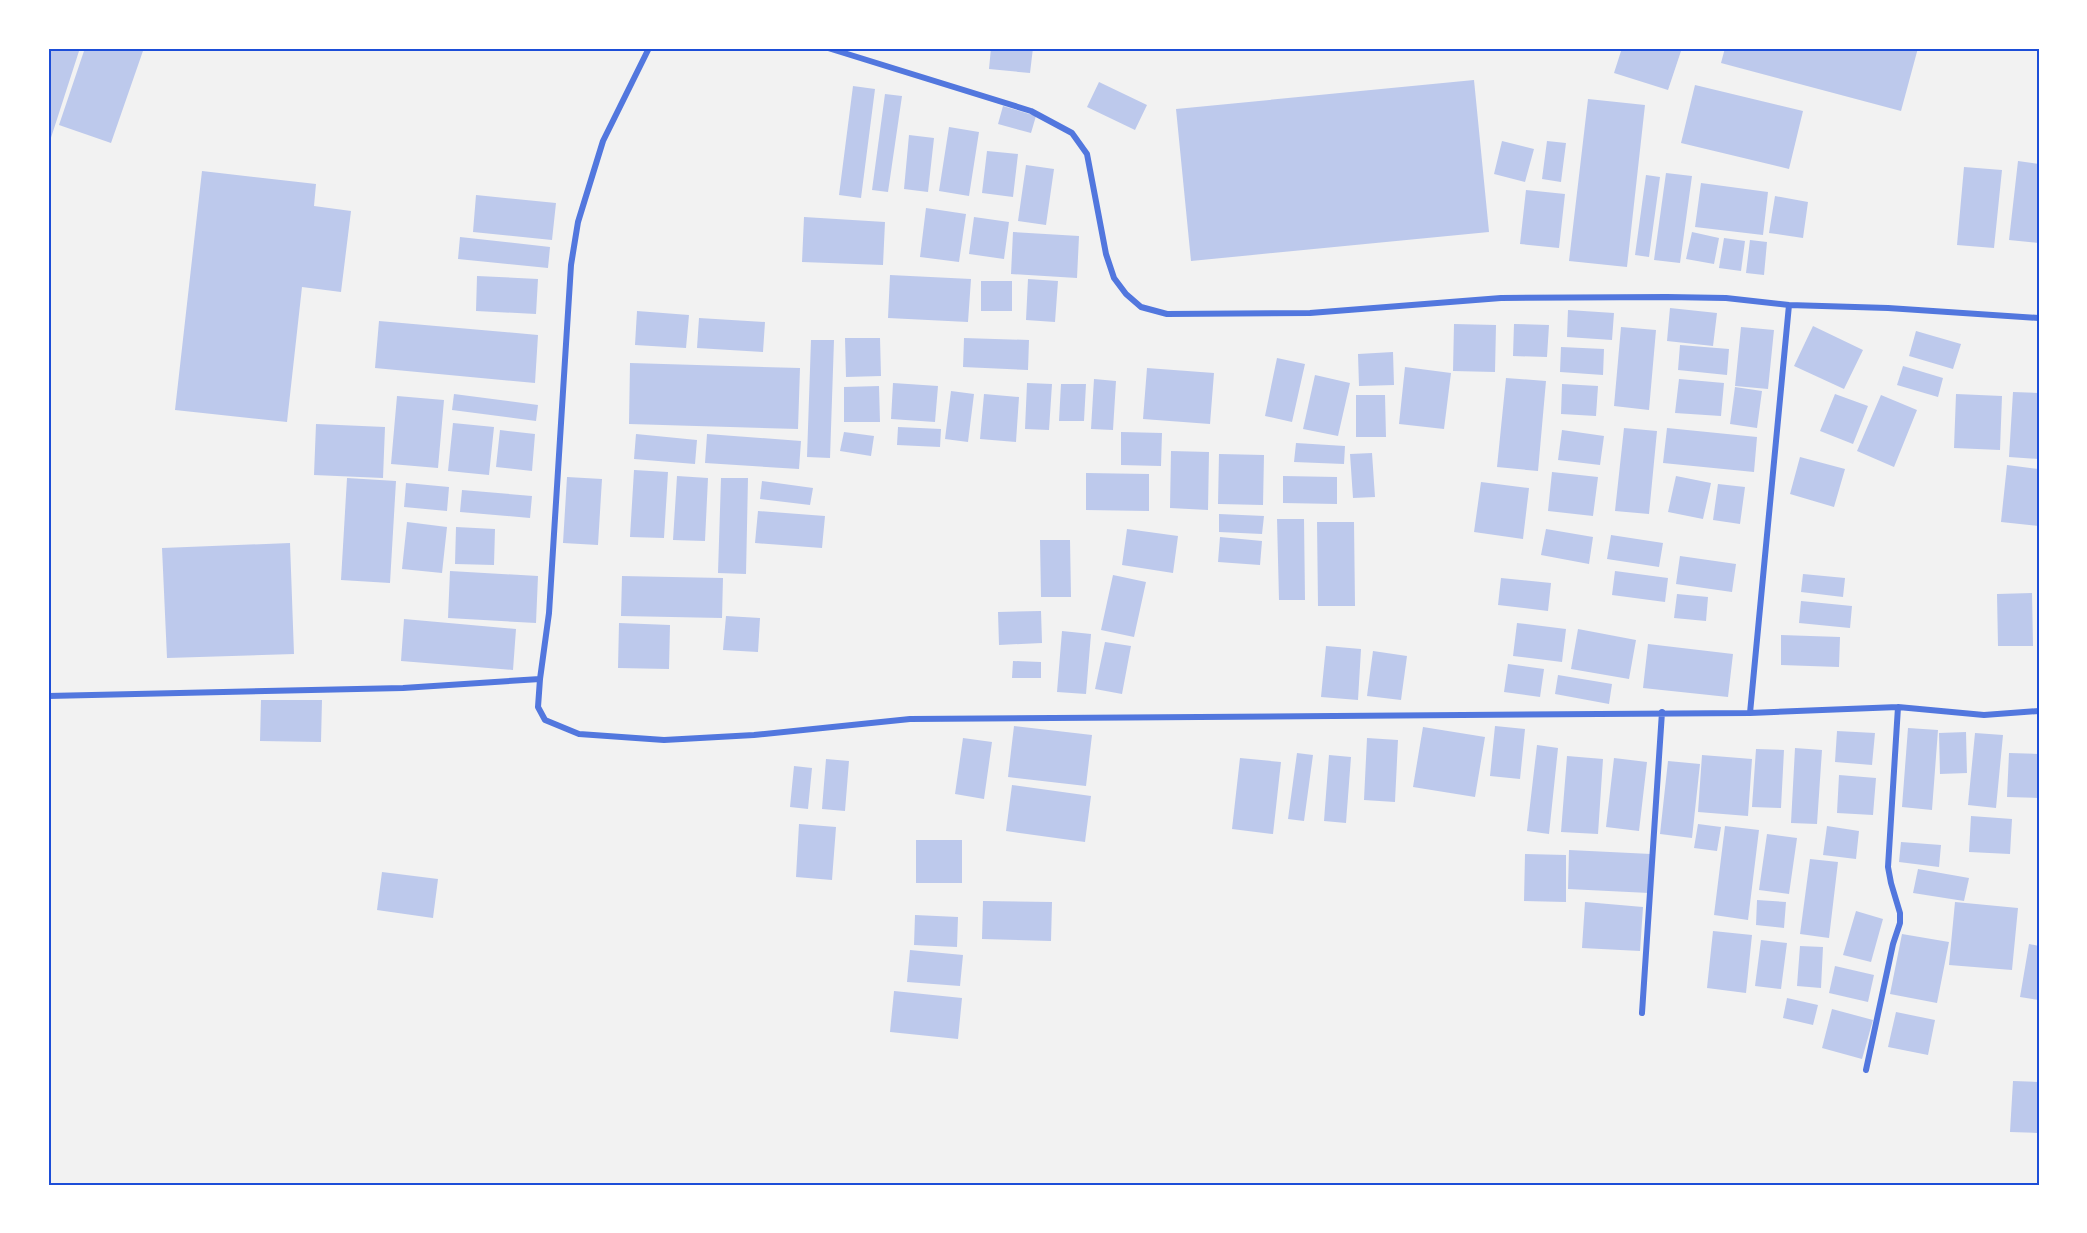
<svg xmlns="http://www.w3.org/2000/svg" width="2087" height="1233" viewBox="0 0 2087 1233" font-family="'Varela Round',sans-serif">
	<rect width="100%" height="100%" fill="#f2f2f2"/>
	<path fill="#bdc9ec" d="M48 48H80L48 147Z
		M85 48H144L111 143 59 125Z
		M991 48H1033L1030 73 989 69Z
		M1622 48H1682L1668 90 1614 73Z
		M1725 48H1918L1901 111 1721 63Z
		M1474 80 1489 232 1191 261 1176 109Z
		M1099 82 1147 105 1135 130 1087 107Z
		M1695 85 1803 111 1789 169 1681 143Z
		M853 86 875 89 861 198 839 195Z
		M885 94 902 96 888 192 872 190Z
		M1588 99 1645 105 1627 267 1569 261Z
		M1003 106 1036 116 1031 133 998 124Z
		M949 127 979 132 969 196 939 191Z
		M909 135 934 138 928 192 904 189Z
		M1502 141 1534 149 1525 182 1494 174Z
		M1547 141 1566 143 1561 182 1542 179Z
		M987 151 1018 154 1013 197 982 193Z
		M2018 161 2039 164V243L2009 240Z
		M1026 165 1054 169 1046 225 1018 221Z
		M1964 167 2002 170 1994 248 1957 245Z
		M202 171 316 184 314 206 351 211 341 292 302 287 287 422 175 410Z
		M1666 173 1692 176 1680 263 1654 260Z
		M1646 175 1660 177 1649 257 1635 255Z
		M1701 183 1768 192 1763 235 1695 227Z
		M1526 190 1565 194 1559 248 1520 244Z
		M476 195 556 203 552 240 473 232Z
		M1775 196 1808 202 1803 238 1769 233Z
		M926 208 966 214 959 262 920 257Z
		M804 217 885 222 883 265 802 262Z
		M974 217 1009 222 1004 259 969 254Z
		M1013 232 1079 236 1077 278 1011 274Z
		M1692 232 1719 238 1714 264 1686 259Z
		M460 237 550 247 548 268 458 259Z
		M1724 238 1745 241 1741 271 1719 268Z
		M1750 240 1767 242 1764 275 1746 273Z
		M890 275 971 279 968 322 888 318Z
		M477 276 538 279 536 314 476 311Z
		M1028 279 1058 281 1055 322 1026 320Z
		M981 281H1012V311H981Z
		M1670 308 1717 313 1713 346 1667 341Z
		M1568 310 1614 313 1612 340 1567 337Z
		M637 311 689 315 686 348 635 345Z
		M699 318 765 322 763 352 697 348Z
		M379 321 538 335 535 383 375 368Z
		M1454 324 1496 325 1495 372 1453 371Z
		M1514 324 1549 325 1547 357 1513 356Z
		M1813 326 1863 350 1844 389 1794 366Z
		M1621 327 1656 330 1649 410 1614 406Z
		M1741 327 1774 330 1768 389 1735 386Z
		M1916 331 1961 344 1953 369 1909 356Z
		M845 338H880L881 376 846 377Z
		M964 338 1029 340 1028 370 963 367Z
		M811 340H834L830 458 807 457Z
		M1680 345 1729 349 1727 375 1678 370Z
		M1561 347 1604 349 1603 375 1560 372Z
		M1393 352 1394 385 1359 386 1358 354Z
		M1277 358 1305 364 1292 422 1265 416Z
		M630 363 800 368 798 429 629 424Z
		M1903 366 1943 378 1938 397 1897 385Z
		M1405 367 1451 373 1444 429 1399 424Z
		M1147 368 1214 373 1210 424 1143 419Z
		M1315 375 1350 383 1338 436 1303 429Z
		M1506 378 1546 381 1538 471 1497 467Z
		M1094 379 1116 381 1113 430 1091 429Z
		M1679 379 1724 383 1721 416 1675 413Z
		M893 383 938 386 935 422 891 419Z
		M1027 383 1052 384 1049 430 1025 429Z
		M1061 384H1086L1084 421H1059Z
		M1562 384 1598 386 1596 416 1561 414Z
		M879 386 880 422H844V387Z
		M1735 387 1762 391 1757 428 1730 424Z
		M951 391 974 394 968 442 945 439Z
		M2013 392 2039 393V459L2009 457Z
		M454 394 538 405 536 421 452 410Z
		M984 394 1019 397 1016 442 980 439Z
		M1835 394 1868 406 1853 444 1820 431Z
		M1956 394 2002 396 2000 450 1954 448Z
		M1356 395H1385L1386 437H1356Z
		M1881 395 1917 410 1894 467 1857 451Z
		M397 396 444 400 438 468 391 464Z
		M453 423 494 427 489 475 448 471Z
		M316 424 385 427 383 478 314 475Z
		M898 427 941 429 940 447 897 445Z
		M1624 428 1657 431 1649 514 1615 511Z
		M1667 428 1757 437 1754 472 1663 463Z
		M500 430 535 434 532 471 496 467Z
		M1562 430 1604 436 1600 465 1558 460Z
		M844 432 874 436 871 456 840 451Z
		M1121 432 1162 433 1161 466 1121 465Z
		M636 434 697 440 695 464 634 459Z
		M707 434 801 441 799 469 705 463Z
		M1296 443 1345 446 1344 464 1294 462Z
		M1171 451 1209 452 1208 510 1170 508Z
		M1372 453 1375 497 1353 498 1350 454Z
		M1219 454 1264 455 1263 505 1218 504Z
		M1800 457 1845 469 1834 507 1790 494Z
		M2007 465 2039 469V526L2001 522Z
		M634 470 668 472 664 538 630 537Z
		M1552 472 1598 477 1593 516 1548 511Z
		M1086 473 1149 474V511L1086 510Z
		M677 476 708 478 705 541 673 540Z
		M1283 476 1337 477V504L1283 503Z
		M1676 476 1711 483 1703 519 1668 512Z
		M567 477 602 479 598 545 563 543Z
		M347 478 396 481 390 583 341 580Z
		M721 478H748L746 574 718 573Z
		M762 481 813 488 810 505 760 499Z
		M1481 482 1529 488 1523 539 1474 532Z
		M406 483 449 487 447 511 404 507Z
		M1718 484 1745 487 1740 524 1713 520Z
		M462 490 532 496 530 518 460 512Z
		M758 511 825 516 822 548 755 543Z
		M1219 514 1264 516 1262 534 1219 532Z
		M1277 519H1304L1305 600H1279Z
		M407 522 447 527 442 573 402 569Z
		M1317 522H1354L1355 606H1318Z
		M456 527 495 529 494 565 455 564Z
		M1127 529 1178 536 1173 573 1122 565Z
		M1546 529 1593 537 1589 564 1541 555Z
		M1611 535 1663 543 1659 567 1607 559Z
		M1220 537 1262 541 1260 565 1218 562Z
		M1040 540H1070L1071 597H1041Z
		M290 543 294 654 167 658 162 548Z
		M1680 556 1736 564 1732 592 1676 584Z
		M450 571 538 576 536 623 448 618Z
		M1615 571 1668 578 1665 602 1612 595Z
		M1803 574 1845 578 1843 597 1801 592Z
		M1113 575 1146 582 1134 637 1101 630Z
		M622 576 723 578 722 618 621 616Z
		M1501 578 1551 583 1548 611 1498 605Z
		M2032 593 2033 646H1998L1997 594Z
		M1677 594 1708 597 1706 621 1674 618Z
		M1801 601 1852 606 1850 628 1799 623Z
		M1041 611 1042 643 999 645 998 612Z
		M726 616 760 618 758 652 723 650Z
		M404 619 516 629 513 670 401 661Z
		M619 623 670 625 669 669 618 668Z
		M1517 623 1566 629 1562 662 1513 656Z
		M1578 629 1636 640 1629 679 1571 669Z
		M1062 631 1091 634 1086 694 1057 692Z
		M1781 635 1840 637 1839 667 1781 665Z
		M1105 642 1131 646 1122 694 1095 689Z
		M1648 644 1733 654 1728 697 1643 688Z
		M1326 646 1361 649 1358 700 1321 697Z
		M1373 651 1407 656 1401 700 1367 696Z
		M1013 661 1041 662V678H1012Z
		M1508 664 1544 669 1540 697 1504 692Z
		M1558 675 1612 684 1609 704 1555 694Z
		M261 700H322L321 742 260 741Z
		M1014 726 1092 735 1086 786 1008 777Z
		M1495 726 1525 729 1520 779 1490 776Z
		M1423 727 1485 737 1475 797 1413 787Z
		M1908 728 1938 730 1932 810 1902 807Z
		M1837 731 1875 733 1872 765 1835 762Z
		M1966 732 1967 773 1940 774 1939 733Z
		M1975 733 2003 735 1996 808 1968 805Z
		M963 738 992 742 984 799 955 794Z
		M1367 738 1398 740 1395 802 1364 800Z
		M1537 745 1558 748 1549 834 1527 831Z
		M1795 748 1822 750 1817 824 1791 823Z
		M1756 749 1784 750 1781 808 1752 807Z
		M1297 753 1313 755 1304 821 1288 819Z
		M2009 753 2039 754V798L2007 797Z
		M1329 755 1351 757 1346 823 1324 821Z
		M1702 755 1752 759 1748 816 1698 812Z
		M1567 756 1603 759 1598 834 1561 832Z
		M1240 758 1281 762 1273 834 1232 829Z
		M1614 758 1647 762 1639 831 1606 827Z
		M826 759 849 761 845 811 822 809Z
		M1668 761 1700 764 1692 838 1660 834Z
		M794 766 812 768 808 809 790 807Z
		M1839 775 1876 778 1873 815 1837 813Z
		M1012 785 1091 796 1085 842 1006 831Z
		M1971 816 2012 819 2010 854 1969 852Z
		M799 824 836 827 832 880 796 877Z
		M1698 824 1721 827 1717 851 1694 848Z
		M1725 826 1759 830 1748 920 1714 915Z
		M1827 826 1859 831 1856 859 1823 855Z
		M1767 834 1797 838 1789 894 1759 890Z
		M916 840H962V883H916Z
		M1901 842 1941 845 1939 867 1899 862Z
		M1569 850 1651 854 1649 893 1568 889Z
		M1525 854 1566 855V902L1524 901Z
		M1810 859 1838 862 1829 938 1800 934Z
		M1918 869 1969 878 1964 901 1913 893Z
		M382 872 438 879 433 918 377 910Z
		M1757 900 1786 902 1784 928 1756 925Z
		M983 901 1052 902 1051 941 982 939Z
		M1585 902 1643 907 1640 951 1582 948Z
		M1955 902 2018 908 2012 970 1949 965Z
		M1856 911 1883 919 1871 962 1843 955Z
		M915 915 958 917 957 947 914 945Z
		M1713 931 1752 935 1746 993 1707 988Z
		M1902 934 1949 942 1937 1003 1890 994Z
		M1761 940 1787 943 1781 989 1755 986Z
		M2029 944 2039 946V1000L2020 997Z
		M1800 946 1823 947 1821 988 1797 986Z
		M910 950 963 955 960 986 907 982Z
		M1835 966 1874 975 1868 1002 1829 993Z
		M894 991 962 998 958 1039 890 1032Z
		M1787 998 1818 1005 1813 1025 1783 1018Z
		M1832 1009 1873 1020 1862 1059 1822 1048Z
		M1896 1012 1935 1020 1928 1055 1888 1047Z
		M2013 1081 2039 1082V1133L2010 1132Z"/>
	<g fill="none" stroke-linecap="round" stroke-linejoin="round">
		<path stroke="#5277de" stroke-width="6" d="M828 48 1031 111 1072 133 1087 154 1106 254 1114 278 1126 294 1141 307 1167 314 1310 313 1501 298 1667 297 1726 298 1789 305 1888 308 2039 318
			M540 679 538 707 545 720 579 734 664 740 754 735 910 719 1750 713 1898 707 1984 715 2039 711
			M48 696 403 688 540 679 549 613 571 265 578 222 603 141 649 48
			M1750 713 1789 305
			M1642 1013 1662 712
			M1866 1070 1893 944 1900 923V913L1891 883 1888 867 1898 707"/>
	</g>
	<rect width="2087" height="1233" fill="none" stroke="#ffffff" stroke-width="99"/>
	<rect x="50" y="50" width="1988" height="1134" fill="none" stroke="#1d4ed8" stroke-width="2"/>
</svg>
